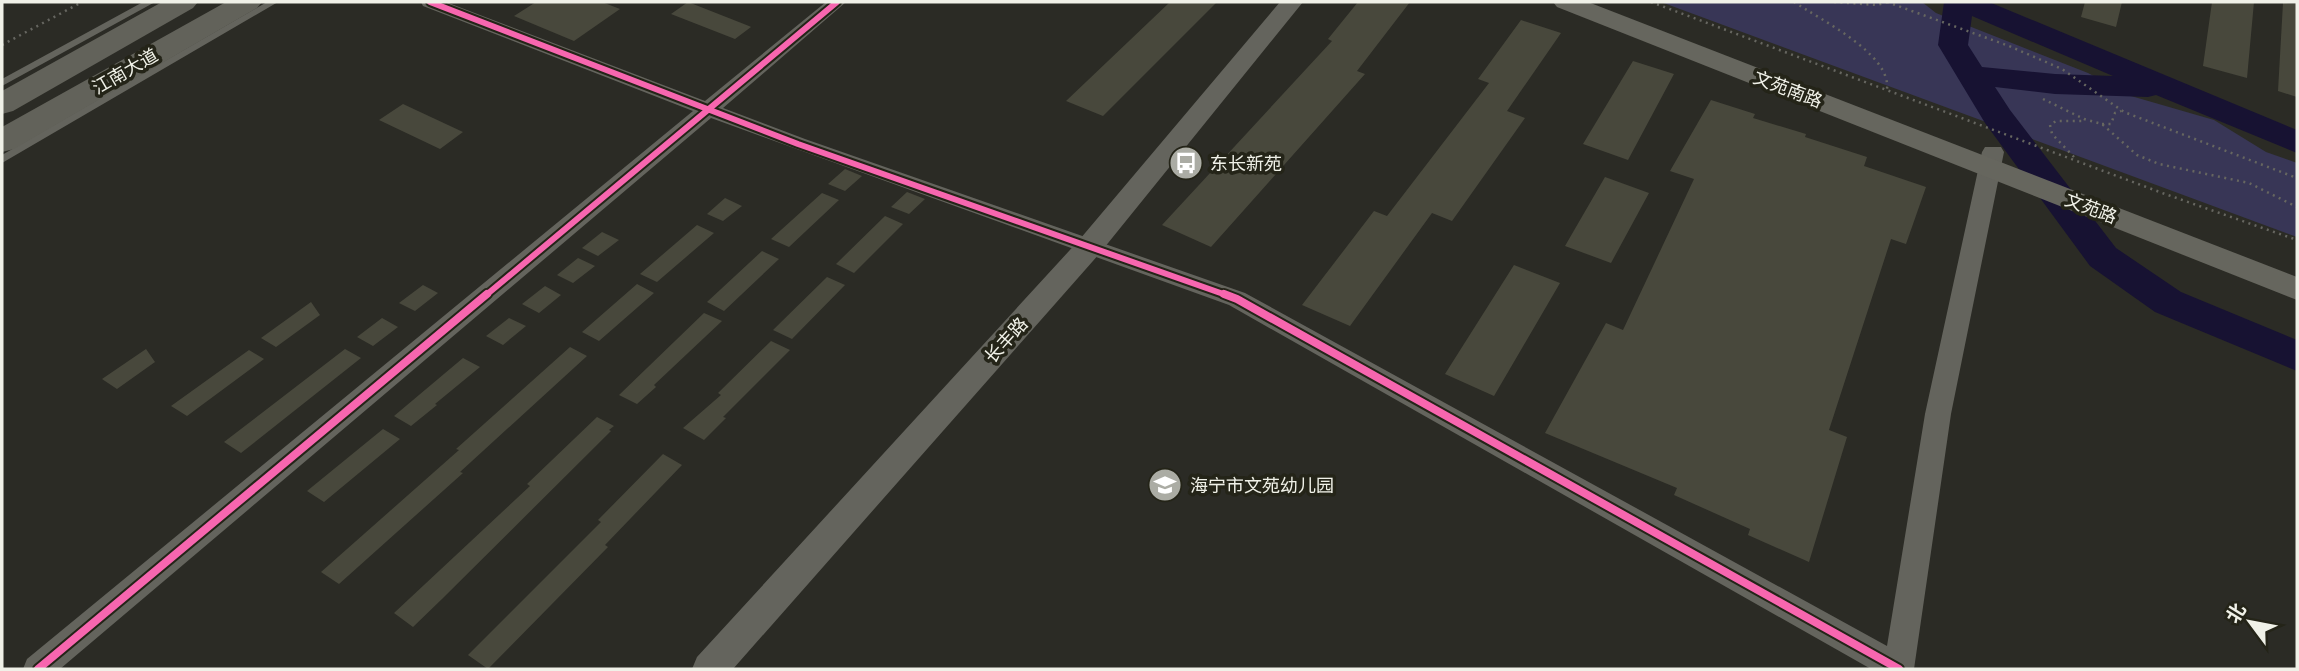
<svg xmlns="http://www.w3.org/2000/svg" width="2299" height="671" viewBox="0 0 2299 671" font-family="Inter,'Noto Sans SC',sans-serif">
	<rect width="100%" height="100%" fill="#2b2b25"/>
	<path fill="#383656" d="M1661 2H1922L1936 13 2088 73 2131 96 2214 120 2266 152 2297 163V237Z"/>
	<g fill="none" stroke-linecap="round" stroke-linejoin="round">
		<path fill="#171232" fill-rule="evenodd" d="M1944 2H1989L2297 130V153L2156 95 2148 97 2055 94 1995 87 2010 110 2116 248 2181 292 2297 340V371L2155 312 2090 266 1985 123 1938 45ZM1972 16 2113 76 2055 74 1982 67 1968 45Z"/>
	</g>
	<path fill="#48483c" d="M536 2H602L620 9 574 41 514 16Z
		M688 2 749 26 751 27 735 39 671 14Z
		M1170 2H1217L1103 116 1066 101Z
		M1358 2H1410L1357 71 1365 74 1211 247 1162 225 1332 41 1328 39Z
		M2085 2H2122L2116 27 2081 17Z
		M2212 2H2254L2247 78 2203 66Z
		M2283 3 2297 4V97L2278 91Z
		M1521 20 1561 33 1507 111 1525 118 1452 221 1432 213 1350 326 1302 305 1374 211 1387 216 1489 83 1478 79Z
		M1633 61 1674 74 1628 160 1583 144Z
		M1711 100 1755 114 1753 118 1806 134 1805 137 1867 157 1864 166 1926 187 1906 244 1891 239 1829 430 1847 437 1809 562 1748 535 1750 529 1674 495 1677 488 1545 433 1606 323 1623 330 1694 179 1670 171Z
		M403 104 463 132 440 149 379 120Z
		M845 169 862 176 845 191 828 184Z
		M1605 177 1649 193 1611 263 1565 246Z
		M907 192 925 199 909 214 891 207Z
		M822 193 839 200 789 247 771 239Z
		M725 198 742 206 723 221 707 214Z
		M885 216 903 224 854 273 836 264Z
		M697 225 714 233 657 282 640 274Z
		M602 232 619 240 598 256 582 248Z
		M762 251 779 259 724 311 707 302Z
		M578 258 595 266 573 283 557 275Z
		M1514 265 1560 283 1494 396 1445 374Z
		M827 277 845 285 792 339 773 330Z
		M637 284 654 293 599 341 582 332Z
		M423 285 438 293 415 311 399 303Z
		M545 286 561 295 539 313 522 304Z
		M311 302 320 315 276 347 261 338Z
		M704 313 722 321 654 385 656 387 637 404 619 395Z
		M382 318 398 327 373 346 357 337Z
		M509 318 526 326 503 345 486 336Z
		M771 341 790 350 723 417 726 418 704 440 683 428 721 395 718 393Z
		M570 347 587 356 460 472 463 473 339 584 321 572 459 450 456 449Z
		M146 349 155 362 117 389 102 379Z
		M345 349 361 358 241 453 224 442Z
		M249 350 264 359 187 416 171 406Z
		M463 358 480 367 435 404 437 405 411 426 394 416Z
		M597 417 614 426 609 430 611 431 442 599 413 627 394 613 530 486 527 484Z
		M383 429 400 439 324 502 307 491Z
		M663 454 682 465 605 545 608 547 488 669 468 655 601 522 598 520Z"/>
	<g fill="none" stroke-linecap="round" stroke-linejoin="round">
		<path stroke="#666660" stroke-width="2.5" stroke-dasharray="2 4.5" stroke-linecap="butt" d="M1651 2 2165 194 2297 240
			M1794 2C1821 20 1891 54 1887 89
			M1834 2 1877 5 1888 2
			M1887 2 2009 46 2062 69 2124 112 2297 178
			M2 45 82 2
			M2043 99 2084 119 2102 124 2137 155 2159 164 2249 183 2297 207
			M2102 124H2111L2115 113 2121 111
			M2074 157 2052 134 2050 125 2056 121H2084"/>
		<path fill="#64645d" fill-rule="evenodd" d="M143 2H155L2 86V79Z
			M267 2H278L2 163V155Z"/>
		<path fill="#64645d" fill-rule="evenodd" d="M421 2H446L705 101 826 2H846L723 108 805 139 1245 293 1887 646 1925 414 1982 152 1985 147H2001L2004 152 1951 414 1914 669H1871L1229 305 711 118 60 669H23L27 659 693 111 423 6Z"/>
		<path fill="#64645d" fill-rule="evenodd" d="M1280 2H1303L1100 253 733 669H692L697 657 1080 239Z"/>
		<path fill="#66665e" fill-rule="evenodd" d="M1553 2H1588L2297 277V300L1557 7Z"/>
		<path fill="#62625a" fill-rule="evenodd" d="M162 2H198L193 8 13 111 2 114V91Z
			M226 2H262L257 8 14 149 2 152V127Z"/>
		<defs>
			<path id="cycleway-far1" d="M430 2 798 144 1229 296
				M485 296 837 2"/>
			<path id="cycleway" d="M1224 294 1237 299 1899 669
				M38 669 487 294"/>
		</defs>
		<use href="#cycleway-far1" stroke="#242418" stroke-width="10"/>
		<use href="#cycleway" stroke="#242418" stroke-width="12"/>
		<use href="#cycleway-far1" stroke="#f766af" stroke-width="6"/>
		<use href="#cycleway" stroke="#f766af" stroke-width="8"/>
	</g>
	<defs>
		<symbol id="bus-disc" viewBox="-11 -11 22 22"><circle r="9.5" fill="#abaca4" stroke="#242418"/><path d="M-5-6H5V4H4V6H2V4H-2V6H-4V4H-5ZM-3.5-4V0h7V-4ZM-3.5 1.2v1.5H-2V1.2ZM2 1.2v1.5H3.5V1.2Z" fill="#fff"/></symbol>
		<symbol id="school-disc" viewBox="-11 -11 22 22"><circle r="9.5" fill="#abaca4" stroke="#242418"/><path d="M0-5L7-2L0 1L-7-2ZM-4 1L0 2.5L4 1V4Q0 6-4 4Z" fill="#fff"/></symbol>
	</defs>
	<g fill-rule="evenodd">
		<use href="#bus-disc" x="1167" y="144" width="38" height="38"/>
		<use href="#school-disc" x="1146" y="466" width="38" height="38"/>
	</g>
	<g text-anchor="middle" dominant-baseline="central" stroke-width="7" stroke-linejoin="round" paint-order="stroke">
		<g font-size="18" fill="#f0f1e8" stroke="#242418">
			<text transform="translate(125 71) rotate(-30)">江南大道</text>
			<text transform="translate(1788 89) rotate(21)">文苑南路</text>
			<text transform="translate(2091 208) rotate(21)">文苑路</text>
			<text transform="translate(1006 340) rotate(-48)">长丰路</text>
		</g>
		<g font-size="18" fill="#f0f1e8" stroke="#242418" text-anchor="start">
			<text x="1210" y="163">东长新苑</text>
			<text x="1190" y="485">海宁市文苑幼儿园</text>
		</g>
	</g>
	<rect width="2299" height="671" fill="none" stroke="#f0f1e8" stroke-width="7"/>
	<g transform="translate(2250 622) rotate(302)" stroke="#242418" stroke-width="5" paint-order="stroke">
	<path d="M0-5L12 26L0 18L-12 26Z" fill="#f0f1e8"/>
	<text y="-10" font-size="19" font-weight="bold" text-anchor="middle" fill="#f0f1e8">北</text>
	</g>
</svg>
